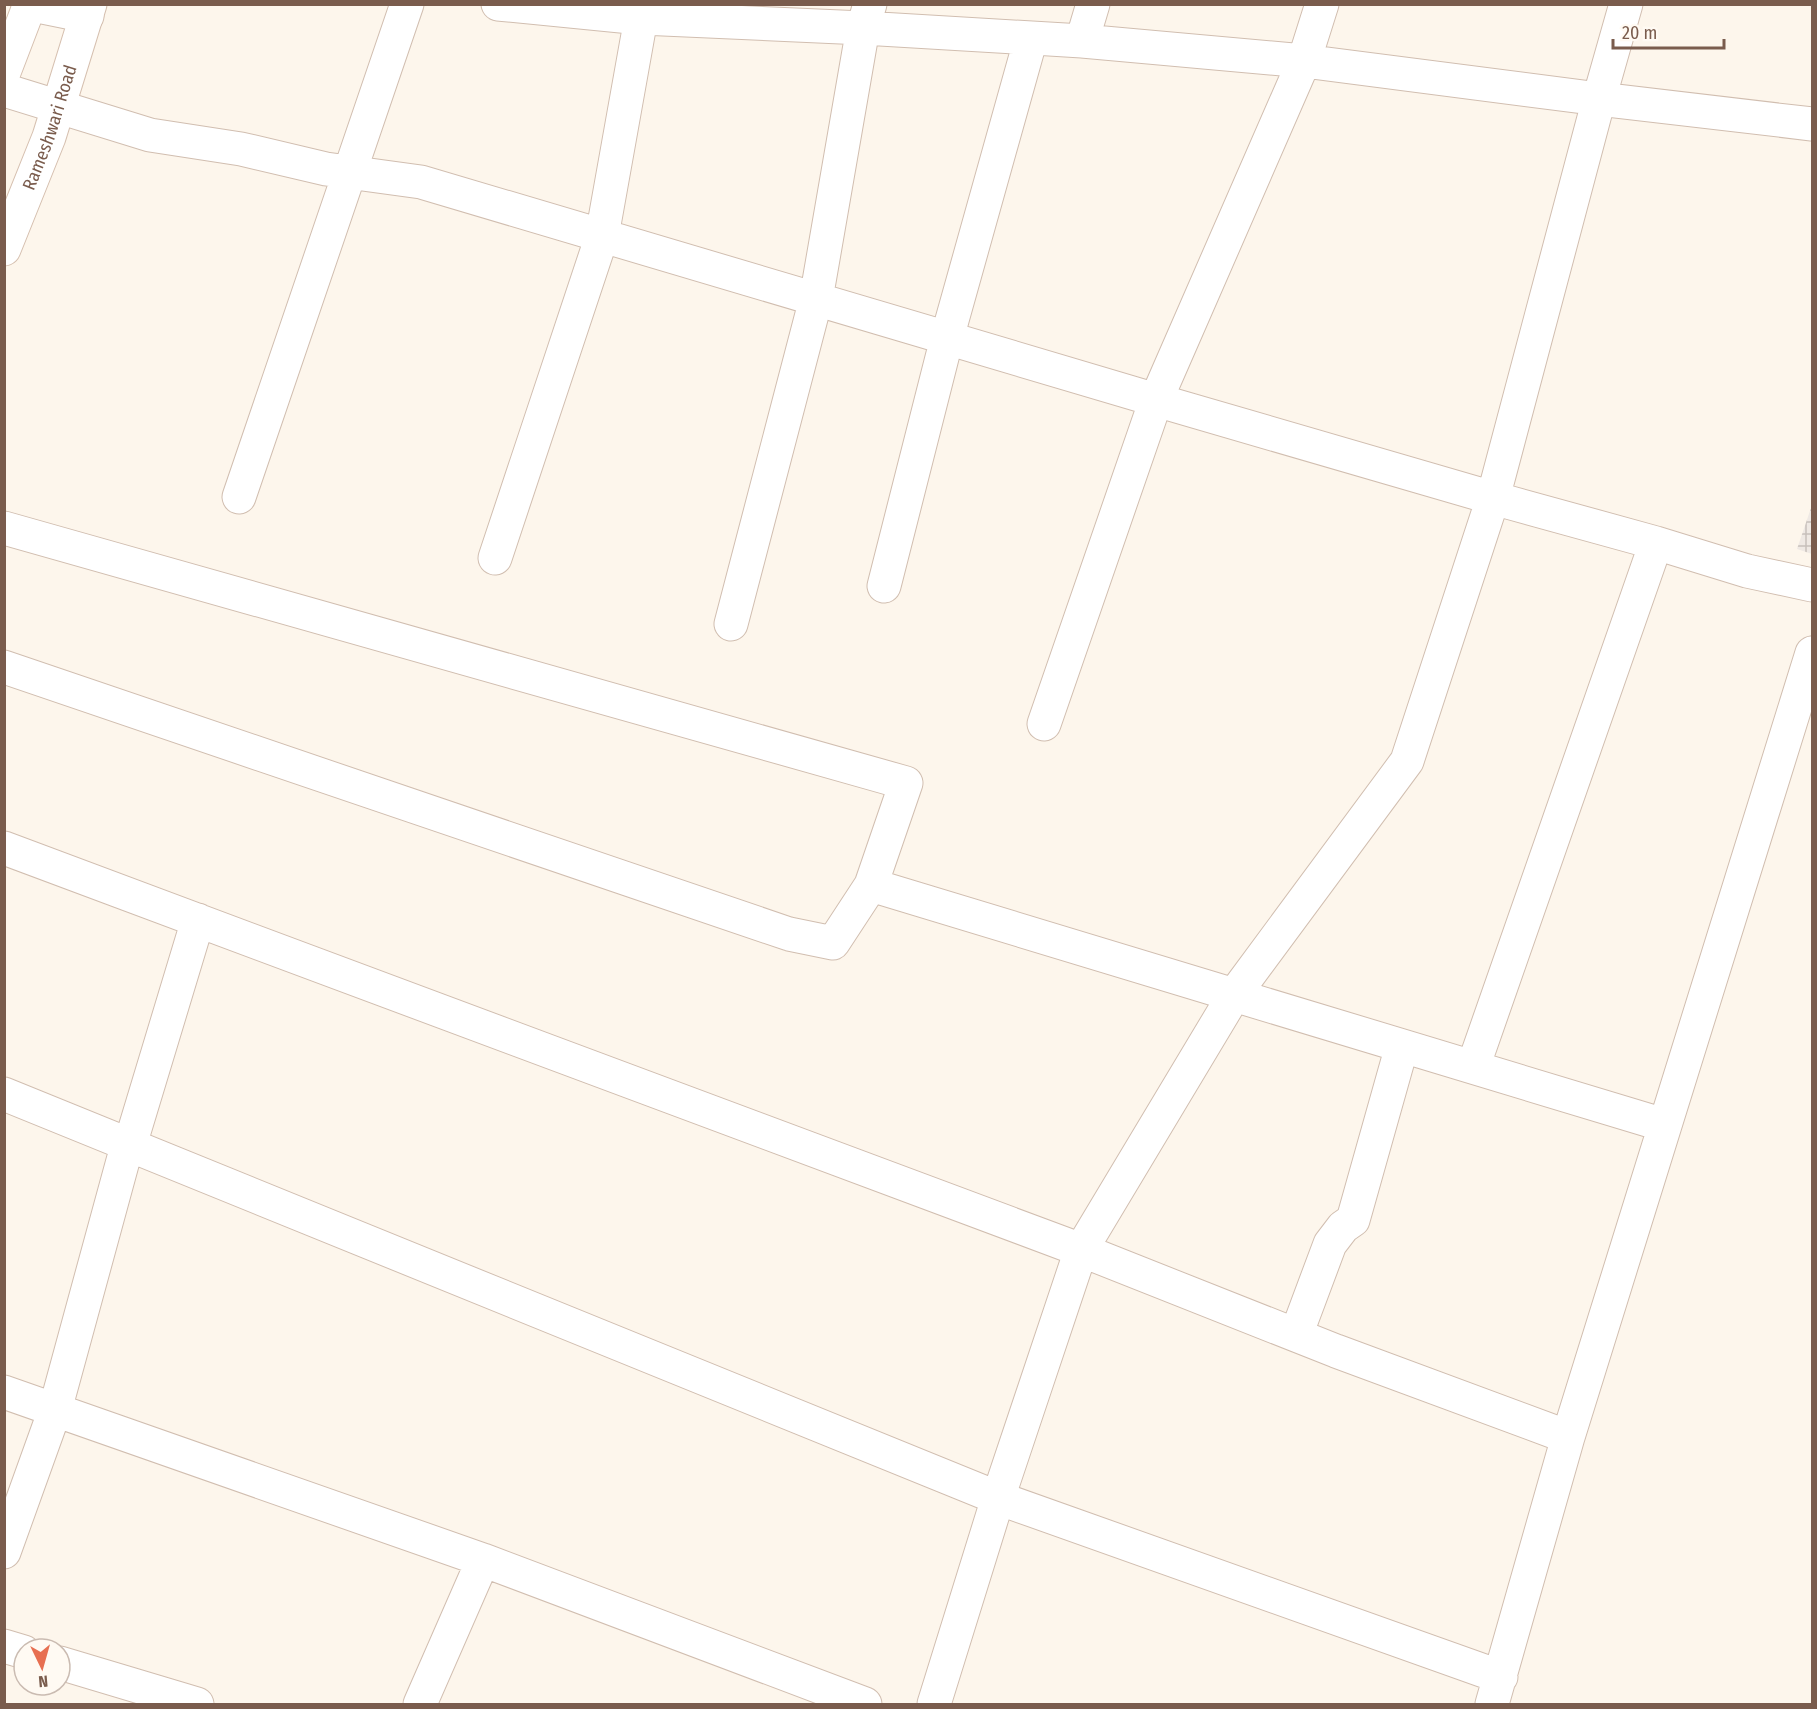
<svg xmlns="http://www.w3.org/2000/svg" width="1817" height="1709" viewBox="0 0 1817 1709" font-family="'Fira Sans Condensed',sans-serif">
	<defs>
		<pattern id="industrial-grid" width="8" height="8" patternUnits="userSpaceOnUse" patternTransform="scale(1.5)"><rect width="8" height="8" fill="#efe9e4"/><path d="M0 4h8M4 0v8" fill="none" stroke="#c7c0bb"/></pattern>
	</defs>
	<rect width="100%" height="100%" fill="#fdf6ec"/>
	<path fill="url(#industrial-grid)" d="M1812 505V554L1797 549Z"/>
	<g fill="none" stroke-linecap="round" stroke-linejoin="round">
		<defs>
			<path id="street" d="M28 4 87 16
				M498 4 641 18 863 28 1082 41 1304 61 1599 99 1626 4
				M1082 41 1093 4
				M4 90 150 135 241 149 326 169 421 182 1156 400 1493 498 1599 99 1812 124
				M239 497 407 4
				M4 528 906 783 871 885 1234 995 1407 761 1493 498 1656 543 1747 571 1812 585
				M495 558 602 236 641 18 645 4
				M884 586 947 338 1031 38
				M731 624 816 299 863 28 870 4
				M4 667 789 934 833 943 871 885
				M1044 724 1156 400 1304 61 1322 4
				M4 848 1081 1250 1336 1351 1568 1437
				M1473 1067 1656 543
				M4 1094 998 1498 1501 1677
				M1296 1335 1330 1244 1343 1227 1353 1220 1402 1046
				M4 1392 483 1560 865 1704
				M4 1552 55 1410 127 1146 130 1145 198 920
				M4 1646 24 1652
				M60 1663 197 1704
				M420 1704 483 1560
				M934 1704 998 1498 1081 1250 1234 995 1664 1125
				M1492 1704 1568 1437 1812 653"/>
			<g id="secondary">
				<path d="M4 72 30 4"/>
				<path id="s1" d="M4 249 49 137 90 4"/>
			</g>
		</defs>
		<use href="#street" stroke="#d1beb0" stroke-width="35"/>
		<use href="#secondary" stroke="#d6c0b0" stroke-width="35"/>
		<use href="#street" stroke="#fff" stroke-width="33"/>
		<use href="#secondary" stroke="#fff" stroke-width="33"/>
	</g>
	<g text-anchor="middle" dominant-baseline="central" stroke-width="4.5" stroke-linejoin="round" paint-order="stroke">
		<g font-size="18" fill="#7a5c4d" stroke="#fffaf3">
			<text stroke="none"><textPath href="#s1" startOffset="130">Rameshwari Road</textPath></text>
		</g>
	</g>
	<rect width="1817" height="1709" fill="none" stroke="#7a5c4d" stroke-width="12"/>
	<g transform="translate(42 1667) rotate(175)"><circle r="28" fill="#fffaf3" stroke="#cabbb1" stroke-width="1.5"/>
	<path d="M0-4.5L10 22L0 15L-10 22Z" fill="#e76f51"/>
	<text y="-9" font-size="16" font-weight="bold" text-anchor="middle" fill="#7a5c4d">N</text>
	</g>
	<path d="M1613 39v9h111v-9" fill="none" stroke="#7a5c4d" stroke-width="3"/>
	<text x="1622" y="39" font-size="18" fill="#7a5c4d" stroke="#fffaf3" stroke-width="4.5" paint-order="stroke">20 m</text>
</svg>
